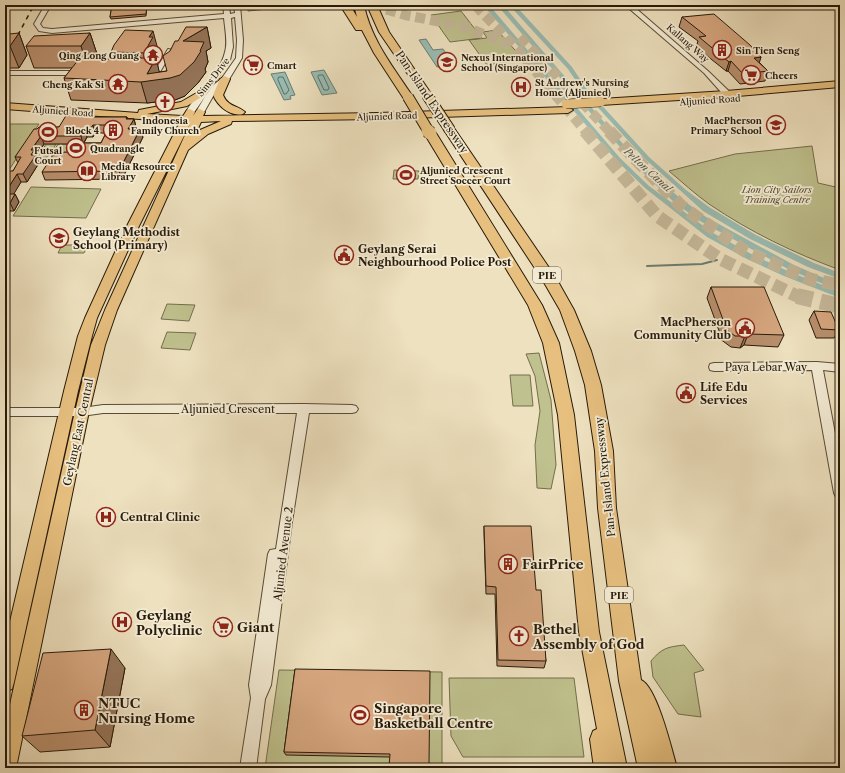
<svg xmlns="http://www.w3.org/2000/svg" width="845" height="773" viewBox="0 0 845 773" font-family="'Libre Caslon Text',serif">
	<rect width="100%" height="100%" fill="#eee1bf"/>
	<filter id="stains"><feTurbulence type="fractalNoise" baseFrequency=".005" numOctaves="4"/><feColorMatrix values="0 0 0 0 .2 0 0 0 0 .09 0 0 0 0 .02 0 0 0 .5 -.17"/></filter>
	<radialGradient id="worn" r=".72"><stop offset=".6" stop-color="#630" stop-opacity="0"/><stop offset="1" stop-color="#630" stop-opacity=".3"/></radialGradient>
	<path fill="#bfc18e" stroke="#736e4c" d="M247 5H306L248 11Z
		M461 11 482 38 450 42 431 15Z
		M497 30 523 59 487 65 469 40 487 38 483 32Z
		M5 124H39L5 176Z
		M46 144H56C51 153 49 159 39 159L40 157H38Z
		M58 144 97 145 91 156H51Z
		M812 146 818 183 840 188V270C794 253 750 232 709 204 695 194 682 182 669 171L735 154Z
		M394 170 419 171 418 179H393Z
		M31 187 101 189 86 218 13 216Z
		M62 245H88L84 253H58Z
		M167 304 195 305 189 321 161 319Z
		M167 332 196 333 190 350 161 348Z
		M539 353 551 400 556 465 551 489 537 488 535 445 540 411 535 376 526 354Z
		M510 375H530L533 406H513Z
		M684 645 704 670 694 673 701 717 678 714 653 677 651 661C662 648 667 647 684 645Z
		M279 670 442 672V768H265Z
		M449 678H574L584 757H463L451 736Z"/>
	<path fill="#99bdb4" stroke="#6b7c70" d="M426 39 433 50 443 49 454 64 437 67 419 40Z
		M324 70 337 93 322 95 311 72Z
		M285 72 295 95 290 96 291 99 284 100 271 74Z"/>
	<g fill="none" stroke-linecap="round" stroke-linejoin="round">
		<path stroke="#606c5e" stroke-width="1" d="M319 75H323L329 88 328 90H324L318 77Z
			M279 77H283L289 90 286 94H284L278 80Z"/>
		<path stroke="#6b7c70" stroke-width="2" d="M739 250 747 243
			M647 266 702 264 717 260"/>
		<path fill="#99bdb4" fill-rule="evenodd" d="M483 5H489L620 158 649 186 713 233 755 256 790 272 840 292V298L784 276 749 260 707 237 645 188 616 160Z
			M497 5H503L643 167 680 198 706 217 794 265 840 285V291L788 269 700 221 674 202 639 169Z
			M509 5H515L572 67 586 88 649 157 686 190 709 207 756 235 814 263 840 273V279L808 267 750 239 703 211 682 192 645 159 582 90 568 69Z"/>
		<path stroke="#c6b99b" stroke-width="10" stroke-dasharray="10 5" stroke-linecap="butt" d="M372 5 405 15 466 27 506 43
			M475 5 518 50 586 132
			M520 37 610 132"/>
		<path stroke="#c6b99b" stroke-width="13" stroke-dasharray="13 6" stroke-linecap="butt" d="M585 131 657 216 720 259 799 297
			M609 131 681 206 745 251 809 279 840 285"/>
		<path stroke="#c6b99b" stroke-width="16" stroke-dasharray="16 8" stroke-linecap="butt" d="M797 296 840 306"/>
		<defs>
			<path id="minor" d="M13 5H28L5 10V6Z
				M45 5H51L40 24 43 28 52 29 224 14 223 5H229L230 14 235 13 234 5H240L243 40 242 58 228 81 216 91 203 114H197L196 112 210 88 222 78 236 58 237 40 235 17 231 18 233 47 230 60 193 114H187L186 112C197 92 220 75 225 52 228 42 225 29 224 18L52 33 39 31 34 24Z
				M625 5H632L708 71 735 97V101H729L704 73Z
				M168 49 173 50 160 72 144 73V71L156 69Z
				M5 71H82L86 73 82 75H5Z
				M817 362 840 364V372L823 370 840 460V498L836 497 834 493 812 370 714 371 710 370 709 367 710 364 714 363Z
				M304 404 352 405 356 406 358 409 356 412 352 413H309L292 522 271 685 265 699 256 768H240L251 698 249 685 268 554 270 550 276 549 297 413H103L82 416H5V408H82L103 405Z"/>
			<path id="major" d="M225 76 230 79 223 95C228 107 237 105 245 112L243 114C230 117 218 106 213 95L220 79Z
				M840 81V87L726 97 601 105 596 102 601 99 726 91Z
				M200 91 205 94 203 96 187 106 147 114 183 116 187 110 190 109 195 112 193 116 197 110 200 109 205 112 203 116 377 113 568 107 573 110 568 113 377 119 232 121 231 124 208 134 188 150 117 310 105 345 88 416 16 768H5V727L74 416 91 345 105 310 191 122 139 226 97 318 92 336 78 391 14 682 12 689 5 691V643L64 391 78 336 85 318 127 226 180 122 5 109V103L138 113 139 110 181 102ZM221 121 200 130 195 135 201 122Z"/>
			<path id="highway" d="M340 5H350L357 17 354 5H364C371 40 394 68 413 97L412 99H404L374 53 362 30H356Z
				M367 5H377L389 32 432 95 431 97H423L422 95 379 32Z
				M450 127 454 128 556 278 574 310 591 351 601 385 613 451 616 508 641 680C657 687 672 750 677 768H638L619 681 598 508 595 451 585 385 575 351 560 310 542 279 444 130 446 128Z
				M430 130 434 131 436 133 542 305 559 343 574 415 599 632 627 768H594L590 739 593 731 597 729 579 632 558 415 543 343 528 305 424 133 426 131Z"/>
		</defs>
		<use href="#minor" stroke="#594c36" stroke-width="2"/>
		<use href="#major" stroke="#271a09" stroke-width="2"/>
		<use href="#highway" stroke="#271a09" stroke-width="2"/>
		<use href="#minor" fill="#f4ecd5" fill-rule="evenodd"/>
		<use href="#major" fill="#e7c080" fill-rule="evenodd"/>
		<use href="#highway" fill="#e7c080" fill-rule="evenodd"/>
		<path stroke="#271a09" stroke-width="1.5" stroke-dasharray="4.5 4.5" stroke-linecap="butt" d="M5 59 34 5"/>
		<defs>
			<path id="major-bridge" d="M566 104 601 102"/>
			<path id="highway-bridge-far1" d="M427 95 450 130
				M408 97 429 132"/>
			<path id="highway-bridge" d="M428 131 430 133"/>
		</defs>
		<use href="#major-bridge" stroke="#271a09" stroke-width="10" stroke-linecap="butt"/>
		<use href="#highway-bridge-far1" stroke="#271a09" stroke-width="12" stroke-linecap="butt"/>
		<use href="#highway-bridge" stroke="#271a09" stroke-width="14" stroke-linecap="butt"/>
		<use href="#major-bridge" stroke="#e7c080" stroke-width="9"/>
		<use href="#highway-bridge-far1" stroke="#e7c080" stroke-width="10"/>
		<use href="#highway-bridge" stroke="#e7c080" stroke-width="13"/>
	</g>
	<path fill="#b9906e" stroke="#271a09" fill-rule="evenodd" d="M112 5H147L146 16 111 19 110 17Z
		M685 5H709L689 8Z
		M805 5H824L822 8Z
		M682 17 761 57 759 62 768 71 765 81 740 84 728 71H726L696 47 698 41 679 27Z
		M207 27 211 48 206 51 208 62 205 69 206 72 198 83 185 96 175 100 147 103 71 100 64 78 72 68H34L26 46 90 33 97 54 94 59H109L112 54 111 52 157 46 156 48 157 53 154 58H156L159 72 167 71 170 51 178 41Z
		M19 33 27 55 19 68H9L5 58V39Z
		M93 114 94 117H127L128 119H134L136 127 135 129 143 137 122 179 45 180 42 172 63 155 76 153 81 144H44L36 156 39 163 27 182H21L13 194H15L19 202 14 211H10L8 214H5V173L13 171 18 163 15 157 37 129 59 127ZM95 133H106L101 143H84L87 137H93Z
		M711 287 784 335 778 347 744 345 740 348 731 347 720 339 721 336 707 298Z
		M814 311 839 330 834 338H816L809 320Z
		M484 526 536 590 546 661 544 668 497 666 495 594H486L484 533Z
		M125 668 110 747 40 752 22 736Z
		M295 669 429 765 436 768 389 757 286 755 284 752Z"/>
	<path fill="#96755a" stroke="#271a09" d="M689 5H709L689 8Z
		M207 27 211 48 206 51 208 62 205 69 206 72 198 83 185 96 175 100 147 103 141 82 147 74 156 58 161 79 170 78 183 41Z
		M153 31 157 46 156 48 157 53 148 68 144 53 149 37Z
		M19 33 27 55 19 68 10 46Z
		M90 33 97 54 88 68 81 46Z
		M139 54 144 75 136 58Z
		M761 57 758 67 754 58Z
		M731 61 728 71H726L729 62Z
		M134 119 136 127 131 137 128 129Z
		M93 125 95 133 93 137 90 129Z
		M84 129 87 137 83 144 81 136Z
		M140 129 143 137 122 179 119 171Z
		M41 136 44 144 36 156 39 163 27 182 23 174 31 155V150Z
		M17 174 21 182 9 202 5 193Z
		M15 194 19 202 14 211 10 203Z
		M7 203 10 211 8 214 5 207V205Z
		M748 334 744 345 740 348 745 336Z
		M111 649 125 668 110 747 95 730Z"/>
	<path fill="#d7a780" stroke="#271a09" d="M112 5H147L146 14 110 17Z
		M714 14 750 45 761 57 754 58 768 71 743 74 731 61 729 62 699 37 706 36 682 17Z
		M186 27H207L183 41 204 42 200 51H201L194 62 180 75 170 78 141 82 64 78 79 59H109L112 54H139L136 58H156L147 74 167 71 163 56 170 51 175 41H178Z
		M125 30 153 31 149 37H153L144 53 111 52 114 45Z
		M19 33 10 46H5V39L9 34Z
		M90 33 81 46H26L34 36Z
		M67 114H93L91 117H127L126 119H134L128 129H140L119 171 42 172 53 155H63L64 152 76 153 82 143H101L110 125H93L90 129H84L81 136H41L31 150H34L31 155H36L23 174H17L5 193V173L6 171H13L21 157H15L34 129H37L39 127H59Z
		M5 194H15L10 203H7L5 205Z
		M711 287H764L784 335 748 334 745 336H735L724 328 725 325Z
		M814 311 831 312 839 330 821 329Z
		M484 526H531L536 590H541L546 661 498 660 496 587 486 586Z
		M111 649 95 730 22 736 43 653Z
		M295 669 430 671 429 765H436V768H389L390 754 284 752Z"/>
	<defs>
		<symbol id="building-ring" viewBox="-11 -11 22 22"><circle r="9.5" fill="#f4ecd5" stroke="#8f2418" stroke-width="1.5"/><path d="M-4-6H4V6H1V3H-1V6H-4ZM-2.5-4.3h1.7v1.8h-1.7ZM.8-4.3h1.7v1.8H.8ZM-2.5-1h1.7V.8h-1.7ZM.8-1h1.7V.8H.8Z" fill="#8f2418"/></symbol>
		<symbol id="temple-ring" viewBox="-11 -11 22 22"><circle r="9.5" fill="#f4ecd5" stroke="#8f2418" stroke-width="1.5"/><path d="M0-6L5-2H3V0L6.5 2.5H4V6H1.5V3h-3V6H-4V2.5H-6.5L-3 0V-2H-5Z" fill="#8f2418"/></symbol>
		<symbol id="school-ring" viewBox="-11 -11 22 22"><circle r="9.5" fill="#f4ecd5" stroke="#8f2418" stroke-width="1.5"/><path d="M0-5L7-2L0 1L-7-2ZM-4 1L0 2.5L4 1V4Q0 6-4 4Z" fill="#8f2418"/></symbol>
		<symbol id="supermarket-ring" viewBox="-11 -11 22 22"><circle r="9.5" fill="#f4ecd5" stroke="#8f2418" stroke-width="1.5"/><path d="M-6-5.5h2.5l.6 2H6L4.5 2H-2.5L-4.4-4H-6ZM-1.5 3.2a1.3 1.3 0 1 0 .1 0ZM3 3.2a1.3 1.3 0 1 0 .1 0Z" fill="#8f2418"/></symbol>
		<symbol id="hospital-ring" viewBox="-11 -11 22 22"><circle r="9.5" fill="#f4ecd5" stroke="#8f2418" stroke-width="1.5"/><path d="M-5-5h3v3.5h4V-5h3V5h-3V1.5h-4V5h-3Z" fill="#8f2418"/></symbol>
		<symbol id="church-ring" viewBox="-11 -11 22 22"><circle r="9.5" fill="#f4ecd5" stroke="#8f2418" stroke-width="1.5"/><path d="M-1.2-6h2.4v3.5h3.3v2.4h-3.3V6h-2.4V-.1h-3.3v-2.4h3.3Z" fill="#8f2418"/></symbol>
		<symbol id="stadium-ring" viewBox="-11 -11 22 22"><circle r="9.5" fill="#f4ecd5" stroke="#8f2418" stroke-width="1.5"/><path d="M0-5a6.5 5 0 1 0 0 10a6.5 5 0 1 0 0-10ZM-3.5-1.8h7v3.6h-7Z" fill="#8f2418"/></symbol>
		<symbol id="library-ring" viewBox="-11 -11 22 22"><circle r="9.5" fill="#f4ecd5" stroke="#8f2418" stroke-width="1.5"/><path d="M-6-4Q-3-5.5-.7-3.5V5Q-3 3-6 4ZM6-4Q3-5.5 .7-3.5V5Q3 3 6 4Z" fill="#8f2418"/></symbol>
		<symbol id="civic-ring" viewBox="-11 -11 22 22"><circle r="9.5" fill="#f4ecd5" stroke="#8f2418" stroke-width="1.5"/><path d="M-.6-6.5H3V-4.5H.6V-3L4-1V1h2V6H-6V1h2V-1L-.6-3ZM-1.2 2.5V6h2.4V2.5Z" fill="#8f2418"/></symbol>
	</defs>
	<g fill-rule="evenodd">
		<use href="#building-ring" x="711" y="39" width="22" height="22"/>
		<use href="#temple-ring" x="142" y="44" width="22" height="22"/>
		<use href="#school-ring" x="436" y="51" width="22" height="22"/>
		<use href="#supermarket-ring" x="242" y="54" width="22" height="22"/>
		<use href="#supermarket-ring" x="740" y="64" width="22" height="22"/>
		<use href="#temple-ring" x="107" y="73" width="22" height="22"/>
		<use href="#hospital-ring" x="510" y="76" width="22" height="22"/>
		<use href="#church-ring" x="154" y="91" width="22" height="22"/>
		<use href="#school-ring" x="765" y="114" width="22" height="22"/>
		<use href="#building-ring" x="102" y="119" width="22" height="22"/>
		<use href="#stadium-ring" x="37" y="121" width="22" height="22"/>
		<use href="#stadium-ring" x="65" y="137" width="22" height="22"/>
		<use href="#library-ring" x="76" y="160" width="22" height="22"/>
		<use href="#stadium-ring" x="395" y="164" width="22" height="22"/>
		<use href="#school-ring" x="48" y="227" width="22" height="22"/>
		<use href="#civic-ring" x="333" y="244" width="22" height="22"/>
		<use href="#civic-ring" x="734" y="317" width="22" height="22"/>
		<use href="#civic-ring" x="675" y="382" width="22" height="22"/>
		<use href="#hospital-ring" x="95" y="506" width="22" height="22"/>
		<use href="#building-ring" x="497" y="553" width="22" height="22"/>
		<use href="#hospital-ring" x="111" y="611" width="22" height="22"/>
		<use href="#supermarket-ring" x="212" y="616" width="22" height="22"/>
		<use href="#church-ring" x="508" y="625" width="22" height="22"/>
		<use href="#building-ring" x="73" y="699" width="22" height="22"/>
		<use href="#stadium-ring" x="349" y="704" width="22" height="22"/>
	</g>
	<g text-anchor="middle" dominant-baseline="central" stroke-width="3.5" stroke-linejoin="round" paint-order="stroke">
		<g font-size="9" fill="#271a09" stroke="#f4ecd5">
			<text transform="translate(688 43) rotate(41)">Kallang Way</text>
			<text transform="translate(213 77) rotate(-52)">Sims Drive</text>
			<text transform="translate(710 100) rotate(-4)">Aljunied Road</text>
			<text transform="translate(63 111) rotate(4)">Aljunied Road</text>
			<text transform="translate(387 116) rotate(-2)">Aljunied Road</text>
		</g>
		<g font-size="9" font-weight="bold" fill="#271a09" stroke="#f4ecd5" text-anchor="start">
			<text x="736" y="50">Sin Tien Seng</text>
			<text x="139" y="55" text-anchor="end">Qing Long Guang</text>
			<text x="461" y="57">Nexus International<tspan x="461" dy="10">School (Singapore)</tspan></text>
			<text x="267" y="65">Cmart</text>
			<text x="765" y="75">Cheers</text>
			<text x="535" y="82">St Andrew's Nursing<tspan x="535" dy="10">Home (Aljunied)</tspan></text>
			<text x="104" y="84" text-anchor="end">Cheng Kak Si</text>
			<text x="165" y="120" text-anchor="middle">Indonesia<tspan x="165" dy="10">Family Church</tspan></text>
			<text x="762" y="120" text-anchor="end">MacPherson<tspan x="762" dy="10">Primary School</tspan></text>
			<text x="99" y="130" text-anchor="end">Block 4</text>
			<text x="90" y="148">Quadrangle</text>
			<text x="48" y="150" text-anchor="middle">Futsal<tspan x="48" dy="10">Court</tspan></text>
			<text x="101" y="166">Media Resource<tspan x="101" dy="10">Library</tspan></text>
			<text x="420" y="170">Aljunied Crescent<tspan x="420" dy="10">Street Soccer Court</tspan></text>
		</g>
		<g font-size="9" font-style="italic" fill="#554c31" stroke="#f4ecd5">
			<text x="777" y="189">Lion City Sailors<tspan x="777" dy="10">Training Centre</tspan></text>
		</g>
		<g font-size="10" font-style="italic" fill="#4f5345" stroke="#f4ecd5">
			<text transform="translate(648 170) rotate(42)">Pelton Canal</text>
		</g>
		<g fill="#f4ecd5" stroke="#645946" stroke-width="1">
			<rect x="533" y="267" width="28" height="16" rx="3"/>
			<rect x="605" y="587" width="28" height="16" rx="3"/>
		</g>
		<g font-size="10" font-weight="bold" fill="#271a09">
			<text x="547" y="275">PIE</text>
			<text x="619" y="595">PIE</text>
		</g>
		<g font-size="11" fill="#271a09" stroke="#f4ecd5">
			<text transform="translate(432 102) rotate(56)">Pan-Island Expressway</text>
			<text x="766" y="367">Paya Lebar Way</text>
			<text x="228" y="409">Aljunied Crescent</text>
			<text transform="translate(78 432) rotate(-78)">Geylang East Central</text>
			<text transform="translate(605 477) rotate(-96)">Pan-Island Expressway</text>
			<text transform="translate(283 554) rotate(-83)">Aljunied Avenue 2</text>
		</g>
		<g font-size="11" font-weight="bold" fill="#271a09" stroke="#f4ecd5" text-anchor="start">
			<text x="73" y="232">Geylang Methodist<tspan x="73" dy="13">School (Primary)</tspan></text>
			<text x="358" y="249">Geylang Serai<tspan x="358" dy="13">Neighbourhood Police Post</tspan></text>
			<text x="731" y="322" text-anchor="end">MacPherson<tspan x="731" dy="13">Community Club</tspan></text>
			<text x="700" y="387">Life Edu<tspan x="700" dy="13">Services</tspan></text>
			<text x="120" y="517">Central Clinic</text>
		</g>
		<g font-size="13" font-weight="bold" fill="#271a09" stroke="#f4ecd5" text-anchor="start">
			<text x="522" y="564">FairPrice</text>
			<text x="136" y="615">Geylang<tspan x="136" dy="15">Polyclinic</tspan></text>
			<text x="237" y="627">Giant</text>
			<text x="533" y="629">Bethel<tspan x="533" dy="15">Assembly of God</tspan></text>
			<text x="98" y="703">NTUC<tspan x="98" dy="15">Nursing Home</tspan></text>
			<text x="374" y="708">Singapore<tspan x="374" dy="15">Basketball Centre</tspan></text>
		</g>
	</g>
	<rect width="845" height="773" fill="none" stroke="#eee1bf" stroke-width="20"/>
	<rect x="6" y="6" width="833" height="761" fill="none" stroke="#271a09" stroke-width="2"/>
	<rect x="10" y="10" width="825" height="753" fill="none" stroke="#271a09"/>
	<rect width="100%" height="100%" filter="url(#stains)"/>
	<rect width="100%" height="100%" fill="url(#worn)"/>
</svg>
